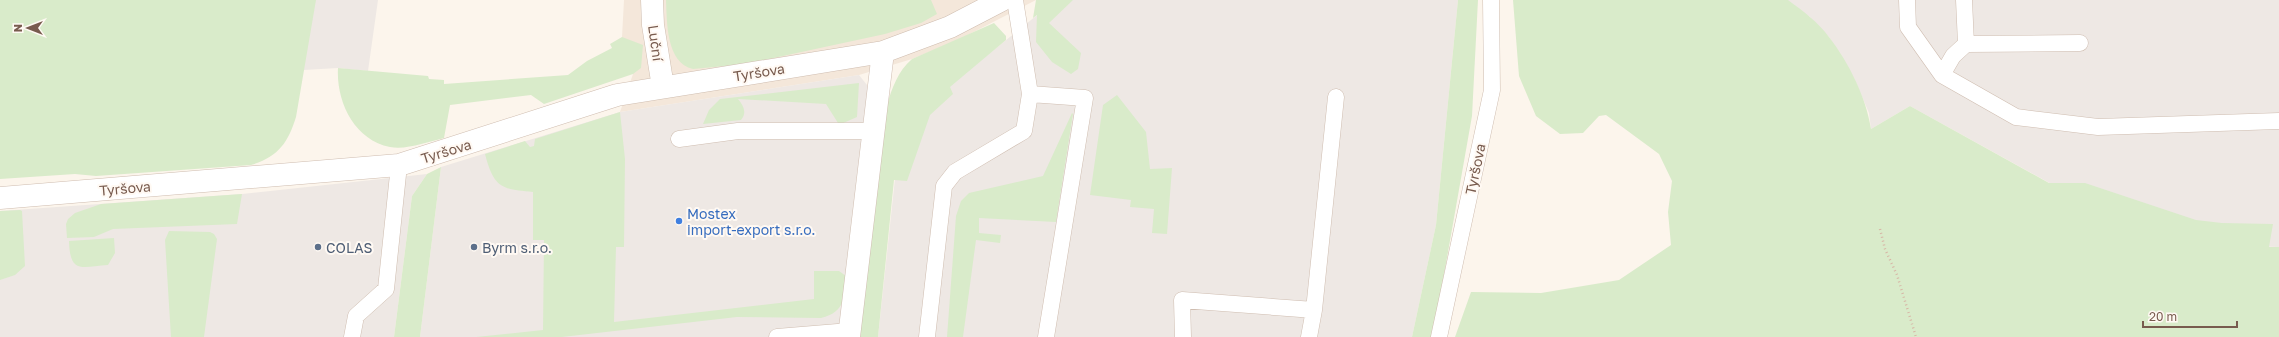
<svg xmlns="http://www.w3.org/2000/svg" width="2279" height="337" viewBox="0 0 2279 337" font-family="'Golos Text',sans-serif">
	<rect width="100%" height="100%" fill="#fcf5ec"/>
	<path fill="#f4e7da" d="M624 0H1036L956 41 912 59 859 75 620 112 633 74 622 37Z"/>
	<path fill="#eee8e4" d="M273 0H378L368 71 338 68 304 70Z
		M1056 0H1458L1436 225 1412 337H878L900 132 960 77Z
		M1757 0H2279V247L2173 244 2064 191 1910 106 1871 129 1869 113 1854 78 1829 37 1809 16Z
		M859 75 867 85 869 100 857 174 840 337H420L441 167 620 112Z
		M427 174 412 196 394 337H0V211L242 194Z"/>
	<path fill="#d9ebca" d="M0 0H316L296 117C288 143 278 157 251 165L96 176 75 174 0 179Z
		M666 0H931L937 14 921 23 885 34 746 64 693 69C666 63 667 22 666 0Z
		M1036 0H1073L1049 23 1081 53 1078 69 1071 74 1052 62 1036 42 1037 15 1033 18Z
		M1458 0H1478L1472 116 1433 337H1412L1436 225Z
		M1513 0H1788C1803 11 1818 22 1829 37 1849 63 1866 97 1871 129L1910 106 2049 183H2085L2196 220 2222 223 2273 224 2269 247H2279V337H1455L1471 292 1541 293 1619 280 1671 245 1668 212 1672 181 1659 154 1606 115 1599 116 1583 133 1560 134 1536 116 1519 76Z
		M994 23 1006 36V40L950 87 953 94 930 115 907 181 894 180 878 337H857L887 105C892 88 898 71 912 59Z
		M622 37 643 45 641 68 633 74 544 104 531 95 450 105 444 138C427 142 407 150 390 147 354 140 336 101 338 68L428 76 429 79 444 80V84L568 75 587 61 612 48 610 44Z
		M859 83 857 117 841 124 838 123 826 104 738 99C744 106 747 113 741 120L703 124 709 110 720 99Z
		M1117 95 1146 132 1150 169 1172 168 1167 234 1152 233 1154 209 1130 207 1131 200 1090 195 1103 105Z
		M620 112 625 159 624 247H616L614 322 814 299V271H839L846 276C844 297 846 312 821 318L737 317 562 337H476L543 330 544 240H533V192C501 189 494 188 485 154L525 141 530 147 534 146 535 139Z
		M1072 113 1073 114 1056 222 979 218V233L1001 235 1000 243 976 240 963 337H947L956 216 961 201 969 193 1043 176Z
		M441 167 420 337H394L412 196 427 174Z
		M242 194 237 224 113 229 94 237 67 238 66 224 68 219 75 213 101 204Z
		M20 210 22 211 25 266 15 275 0 280V211Z
		M169 231 210 232 214 234 217 239 204 337H171L165 240Z
		M114 238 115 253 108 265C81 267 70 274 69 241Z"/>
	<g fill="none" stroke-linecap="round" stroke-linejoin="round">
		<defs>
			<path id="service" d="M1015 0 1030 94
				M1907 0 1908 27 1942 75 2016 117 2098 127 2279 121
				M1966 44 2080 43
				M1942 75 1953 56 1966 44 1964 0
				M679 139 738 131H874
				M352 337 356 316 386 289 399 165
				M777 337 850 331
				M927 337 944 186 955 172 1024 131 1030 94 1085 98 1046 337
				M1183 337 1182 300 1314 310
				M1309 337 1314 310 1336 97
				M1439 337 1492 90 1491 0"/>
			<path id="minor" d="M652 0 653 25 663 87
				M0 198 399 165 617 95 883 52 950 27 1002 0
				M849 337 883 52"/>
		</defs>
		<use href="#service" stroke="#cfbdb0" stroke-width="17"/>
		<use href="#minor" stroke="#cfbdb0" stroke-width="23"/>
		<path stroke="#d7b6a6" stroke-width="2.5" stroke-dasharray="1 3" stroke-linecap="butt" d="M1880 229 1885 249 1897 275 1916 337"/>
		<use href="#service" stroke="#fff" stroke-width="16"/>
		<use href="#minor" stroke="#fff" stroke-width="22"/>
	</g>
	<circle fill="#3f7fe0" stroke="#fff9f3" stroke-width="1.5" cx="679" cy="221" r="4"/>
	<g fill="#5c6f8a" stroke="#fff9f3" stroke-width="1.5">
		<circle cx="318" cy="247" r="4"/>
		<circle cx="474" cy="247" r="4"/>
	</g>
	<g text-anchor="middle" dominant-baseline="central" stroke-width="4" stroke-linejoin="round" paint-order="stroke">
		<g font-size="14" fill="#785b4e" stroke="#fff9f3">
			<text transform="translate(656 43) rotate(82)">Luční</text>
			<text transform="translate(759 72) rotate(-9)">Tyršova</text>
			<text transform="translate(446 151) rotate(-17)">Tyršova</text>
			<text transform="translate(1475 169) rotate(-78)">Tyršova</text>
			<text transform="translate(125 188) rotate(-5)">Tyršova</text>
		</g>
		<g font-size="14" fill="#366cbe" stroke="#fff9f3" text-anchor="start">
			<text x="687" y="213">Mostex<tspan x="687" dy="16">import-export s.r.o.</tspan></text>
		</g>
		<g font-size="14" fill="#4e5e75" stroke="#fff9f3" text-anchor="start">
			<text x="326" y="247">COLAS</text>
			<text x="482" y="247">Byrm s.r.o.</text>
		</g>
	</g>
	<g transform="translate(28 28) rotate(270)" stroke="#fff9f3" stroke-width="3" paint-order="stroke">
	<path d="M0-3L7 15L0 10L-7 15Z" fill="#785b4e"/>
	<text y="-6" font-size="11" font-weight="bold" text-anchor="middle" fill="#785b4e">N</text>
	</g>
	<path d="M2143 321v6h94v-6" fill="none" stroke="#785b4e" stroke-width="2"/>
	<text x="2149" y="321" font-size="12" fill="#785b4e" stroke="#fff9f3" stroke-width="3" paint-order="stroke">20 m</text>
</svg>
